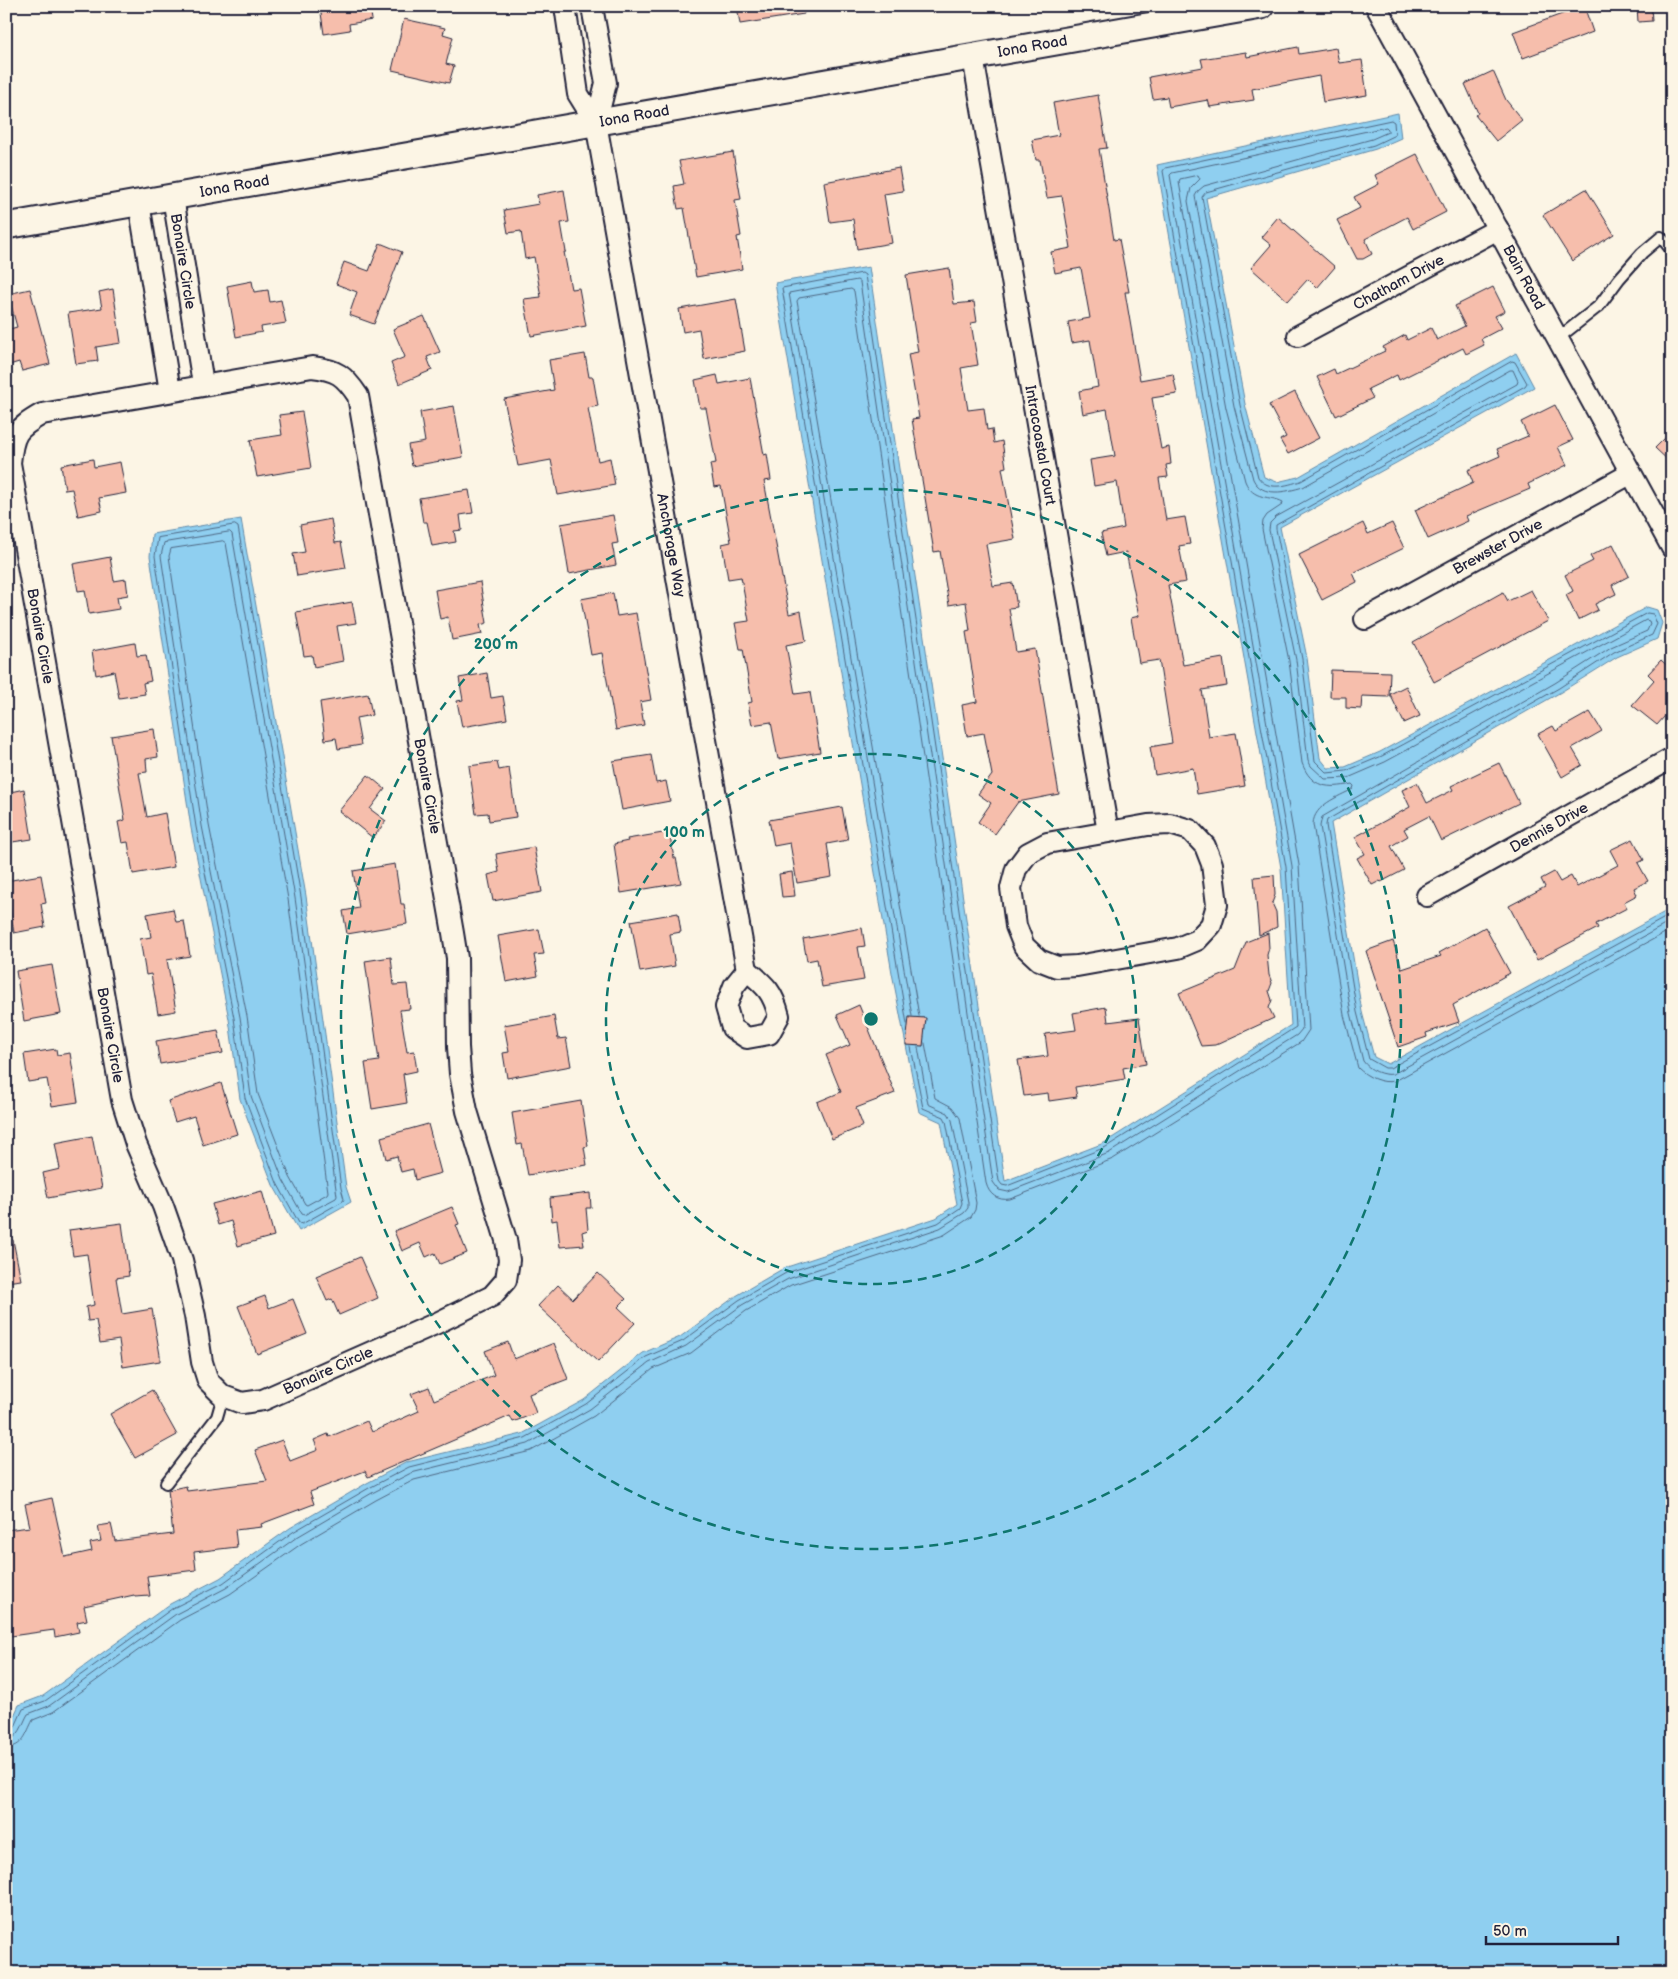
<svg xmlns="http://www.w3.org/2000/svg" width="1678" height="1979" viewBox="0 0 1678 1979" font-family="'Balsamiq Sans',sans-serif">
	<rect width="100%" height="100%" fill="#fcf5e5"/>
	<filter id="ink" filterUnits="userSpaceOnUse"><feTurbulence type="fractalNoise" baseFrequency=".02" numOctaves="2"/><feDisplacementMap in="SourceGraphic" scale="10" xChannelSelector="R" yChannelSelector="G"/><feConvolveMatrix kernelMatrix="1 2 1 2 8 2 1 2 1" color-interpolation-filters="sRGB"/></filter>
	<g filter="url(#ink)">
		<path fill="#8fcff0" stroke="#638aa8" d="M1398 113 1401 138 1376 149 1206 198 1245 404 1264 477 1277 482 1298 477 1516 353 1534 387 1280 527 1307 658 1320 758 1328 768 1345 767 1380 752 1647 607 1657 610 1662 623 1657 639 1617 657 1561 692 1331 823 1362 1012 1374 1057 1388 1064 1672 908V1973H6V1733L19 1705 43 1696 170 1604 220 1578 290 1528 367 1483 407 1462 522 1434 584 1400 643 1353 680 1337 736 1296 784 1268 936 1218 957 1204 941 1122 919 1112 892 973 775 283 869 267 1005 1181 1104 1143 1291 1025 1281 868 1157 165Z
			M241 519 306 896 346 1187 351 1202 299 1231 273 1185 240 1099 229 1019 191 828 150 556 152 534Z"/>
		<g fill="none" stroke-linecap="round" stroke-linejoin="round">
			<path stroke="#4e6783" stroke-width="1" d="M235 525 238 527 301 897 341 1188 344 1199 343 1201 302 1224 299 1223 277 1183 245 1098 234 1018 196 827 155 556 158 538Z
				M230 532 232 534 295 898 337 1196 336 1198 304 1215 302 1214 283 1180 251 1096 240 1017 202 826 161 556 164 543Z
				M223 541 226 543 288 899 328 1192 327 1194 307 1205 305 1204 290 1177 258 1094 247 1016 209 825 169 556 171 549Z
				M912 1016 789 293 857 280 860 282 993 1182 999 1190 1008 1192 1109 1153 1297 1035 1302 1029 1292 866 1170 175 1172 173 1386 127 1388 129V132L1372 139 1204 186 1198 191 1195 196 1234 406 1253 479C1262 498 1286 492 1303 487L1510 370H1513L1518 381 1517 384 1276 517 1270 523 1269 530 1296 660 1308 760 1311 766 1325 779 1348 778 1385 762 1646 620 1649 621 1650 624 1647 631 1611 647 1555 683 1322 817 1320 826 1351 1013 1363 1061C1369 1070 1383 1076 1393 1074L1672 921
				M919 1016 797 301 799 298 851 289 854 291 986 1183C989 1195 998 1201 1010 1199L1113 1159 1301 1042 1309 1030 1299 865 1179 182 1180 179 1198 175 1200 179 1191 188 1188 201 1226 408 1245 481C1253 501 1270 495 1283 502L1282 505 1267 515 1263 521 1262 529 1289 661 1302 763C1311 788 1329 789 1352 784L1354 786 1353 789C1338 797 1314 805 1313 824L1344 1015 1358 1068C1367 1077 1382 1084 1395 1081L1672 929
				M907 1024 782 288 862 273 865 275 999 1181 1002 1185 1007 1186 1106 1147 1296 1027 1286 867 1163 171 1165 168 1391 120 1394 122 1395 135 1374 145 1206 192 1202 197 1240 405 1258 477C1268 492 1287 485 1301 481L1512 361 1515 362 1527 383 1525 386 1276 525V529L1302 659 1315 761 1327 773 1346 771 1382 756 1647 613 1653 614 1657 624 1652 635 1614 652 1559 688 1327 820 1326 825 1357 1012 1369 1059 1385 1068H1390L1672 914
				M6 1734 13 1731 23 1709 45 1701 173 1608 223 1583 293 1532 369 1488 409 1467 525 1438 586 1404 646 1357 683 1341 739 1300 786 1273 938 1223 960 1208 962 1203 946 1121 944 1117 923 1108 911 1047
				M6 1740C20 1739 22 1724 28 1714L49 1706 176 1614 226 1588 297 1537 372 1493 411 1473 528 1444 590 1409 649 1363 686 1346 742 1305 788 1279 940 1228 964 1213 968 1208V1202L952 1120 948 1113 928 1104 918 1047
				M6 1748C24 1747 26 1733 33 1720L53 1712 180 1620 230 1594 301 1544 376 1500 414 1480 531 1451 594 1416 653 1369 691 1353 746 1311 791 1285 944 1235 971 1217 975 1210 976 1203 960 1118 952 1107 935 1098 925 1043"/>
		</g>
		<path fill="#f6beac" stroke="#22223b" d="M320 6H370L372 20 349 24 350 30 324 34Z
			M737 6H803L804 14 740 24Z
			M1584 6 1593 32 1523 58 1513 32Z
			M1637 6H1651L1652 21 1638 22Z
			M404 19 445 28 443 34 453 37 446 64 454 66 449 83 392 70Z
			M1298 47 1299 54 1336 48 1339 63 1362 60 1367 95 1323 102 1319 76 1252 89 1254 100 1210 107 1208 100 1169 107 1167 97 1153 99 1149 77 1203 67 1201 59 1246 52 1247 57Z
			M1493 71 1506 100 1522 120 1496 141 1475 115 1478 113 1465 84Z
			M1098 95 1107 148 1099 149 1114 240 1119 239 1129 292H1125L1140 380 1173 374 1177 394 1152 398 1161 449 1169 447 1171 464 1166 465 1168 477 1159 478 1166 520 1185 517 1190 544 1179 546 1186 582 1168 585 1183 665 1223 658 1227 686 1202 690 1209 737 1236 733 1245 786 1197 794 1193 768 1155 775 1150 747 1172 743 1159 660 1139 663 1131 618 1139 616 1126 552 1106 556 1101 533 1124 528 1117 482 1094 486 1090 460 1115 456 1107 409 1083 414 1079 391 1098 387 1090 340 1072 343 1068 322 1090 318 1081 268 1055 273 1051 252 1071 248 1062 196 1047 198 1040 160H1036L1032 140 1059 135 1053 103Z
			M733 152 741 199 735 200 741 236 737 237 742 269 696 277 684 208 678 209 674 186 684 184 679 161Z
			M1417 154 1446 212 1413 229 1407 217 1365 239 1372 254 1363 259H1357L1337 220 1360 208 1354 197 1379 184 1375 175Z
			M899 168 903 191 884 194 892 243 857 249 853 219 830 222 824 182Z
			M1586 189 1614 234 1572 261 1543 215Z
			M564 190 569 222 561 223 566 252H564L571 289 579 288 586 326 531 336 524 299 541 297 534 257 525 259 521 231 508 233 504 210 539 204 537 195Z
			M1278 217 1335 267 1317 288 1308 279 1288 301 1251 268 1271 245 1261 237Z
			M380 243 402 252 374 324 349 315 357 292 336 284 344 262 369 271Z
			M949 268 954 304 974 302 977 322 971 323 978 365 961 368 968 410 984 408 987 430 992 429 994 443 1002 441 1006 467 1002 468 1015 539 986 544 993 586 1013 583 1017 607 1009 608 1016 652 1035 649 1059 794 1018 802 995 834 978 822 991 803 978 794 992 775 984 733 967 736 962 705 977 702 966 632 970 631 966 602 949 605 940 551 934 552 912 419 919 418 908 354 918 352 906 275Z
			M252 281 254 292 268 290 270 302 281 300 286 323 261 327 262 332 236 337 227 286Z
			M1493 287 1505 311 1495 316 1502 328 1481 339 1484 345 1466 354 1463 348 1399 380 1397 375 1368 389 1373 398 1336 416 1317 377 1334 369 1336 374 1385 351 1383 347 1405 335 1407 340 1431 328 1437 340 1465 326 1455 306Z
			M30 289 50 364 22 371 19 362 6 366V330L17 327 8 294Z
			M113 289 121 343 96 347 98 361 76 364 68 313 102 308 99 292Z
			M736 299 745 351 704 359 699 329 683 332 679 309Z
			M424 316 440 352 427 357 432 370 399 384 391 363 405 357 393 329Z
			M585 354 589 377H593L598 406 588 408 598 461 610 458 615 485 558 495 551 460 518 466 504 399 554 390 549 360Z
			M717 375 719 384 750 378 764 455 767 454 771 480 764 481 789 614 801 611 806 641 786 645 795 694 810 692 820 752 778 759 771 722 752 725 748 703 752 702 743 649H740L735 623 749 621 741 577 728 579 722 544 731 542 721 486 714 487 710 464 716 463 706 408H700L695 380Z
			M1295 392 1319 438 1288 454 1280 440 1286 437 1269 405Z
			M1555 405 1573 440 1558 447 1567 465 1528 484 1530 489 1466 516 1468 521 1428 539 1415 510 1473 483 1468 470 1500 456 1497 449 1528 436 1521 422Z
			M454 406 463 457 412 466 408 445 425 442 420 412Z
			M302 412 311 468 257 477 250 440 282 435 279 415Z
			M1672 431V464L1655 448Z
			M93 459 94 467 120 462 126 493 99 498 102 511 78 516 72 489 65 490 61 465Z
			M469 490 473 513 460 515 462 530 454 531 456 542 432 546 427 522H423L419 498Z
			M613 515 618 543 612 544 616 565 569 574 561 524Z
			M331 519 335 543 341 542 346 568 297 576 293 554 305 552 300 525Z
			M1363 523 1368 534 1392 523 1404 548 1353 573 1357 582 1322 600 1299 555Z
			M1613 544 1629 576 1612 585 1616 594 1595 604 1598 610 1578 620 1566 595 1573 591 1565 575 1593 561 1590 556Z
			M110 557 114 581 126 579 128 595 117 597 119 609 89 614 85 590 78 591 73 564Z
			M480 582 487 623 480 625 482 634 452 640 448 617 440 619 435 590Z
			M1531 590 1548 621 1434 682 1413 642 1503 592 1508 601Z
			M613 593 617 616 636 613 651 700 640 702 644 725 616 730 602 653 591 655 581 599Z
			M352 602 356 623 337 626 343 661 314 667 312 655 304 656 296 612Z
			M135 643 137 656 146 655 151 681 143 683 145 694 119 698 114 671 96 675 92 651Z
			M1661 660 1672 670V708L1657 725 1632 705 1654 680 1648 674Z
			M1331 670 1390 672 1389 697 1362 696 1361 709 1346 708V697H1330Z
			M487 673 491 698 503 696 507 719 462 727 457 701 463 700 459 678Z
			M1406 686 1420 716 1404 723 1390 694Z
			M368 694 372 715 356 718 361 745 338 749 336 738 325 740 320 702Z
			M1590 712 1602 731 1572 748 1582 765 1562 777 1538 734 1553 726 1556 731Z
			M154 729 158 757 146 759 147 772 139 773 147 817 165 813 174 867 133 874 128 842 122 843 118 822 125 820 111 736Z
			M651 755 656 783 666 781 670 801 622 810 613 761Z
			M497 762 499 770 509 768 516 817 489 821 488 813 476 814 469 766Z
			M1499 763 1519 803 1441 841 1429 816 1404 829 1408 836 1391 846 1404 870 1381 882 1380 881 1372 885 1357 858 1365 854 1355 837 1410 807 1402 790 1417 783 1427 803 1453 790 1451 786Z
			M368 775 385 789 370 809 386 821 373 838 339 811Z
			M24 789 32 839 6 843V793Z
			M842 807 848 840 827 844 832 877 797 883 790 843 774 846 769 820Z
			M669 832 674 858H676L681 883 621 893 614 844 628 841 627 839Z
			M1633 839 1644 860 1638 863 1648 881 1634 888 1637 895 1624 902 1627 908 1596 924 1598 928 1537 960 1509 906 1545 887 1541 879 1554 872 1560 882 1571 876 1577 887 1618 865 1610 850Z
			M534 847 542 892 493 901 488 875 499 872 496 854Z
			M395 864 401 904H404L407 924 347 934 343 911 359 908 353 871Z
			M792 872 795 896 782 897 779 874Z
			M41 875 46 903 41 904 45 927 14 933 10 909 6 910V881Z
			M1274 875 1275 895 1272 903 1276 912 1277 927 1259 935 1254 877Z
			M173 909 176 922 184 921 190 956 167 960 176 1011 158 1014 151 974 146 975 140 939 151 937 147 914Z
			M678 913 681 932 670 934 675 966 640 972 631 921Z
			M1485 927 1510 973 1453 1005 1459 1022 1426 1033 1427 1037 1398 1047 1366 951 1393 941 1402 969 1441 956 1439 953Z
			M862 928 865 946 858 947 864 980 822 987 817 959 807 961 803 939Z
			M539 929 544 954 534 955 538 976 506 982 498 936Z
			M1268 933 1269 948 1267 955 1269 975 1272 983 1269 991 1272 1000 1269 1008 1274 1018 1215 1045 1201 1046 1179 993 1235 970 1246 942Z
			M391 957 394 985 407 984 410 1009 400 1010 407 1052 414 1051 417 1071 403 1074 407 1103 372 1109 365 1063 379 1061 365 961Z
			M52 965 61 1014 24 1021 16 971Z
			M859 1005 895 1093 856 1108 863 1126 832 1139 817 1102 841 1092 826 1055 850 1045 837 1015Z
			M1106 1007 1108 1022 1139 1018 1146 1064 1123 1068 1125 1079 1075 1087 1077 1097 1049 1101 1048 1093 1024 1096 1018 1060 1048 1056 1045 1034 1076 1030 1073 1013Z
			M554 1016 558 1039 566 1038 571 1066 507 1078 503 1053 509 1052 504 1025Z
			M909 1017 926 1018 923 1046 906 1045Z
			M218 1030 223 1053 160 1064 156 1041Z
			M56 1049 57 1055 70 1053 78 1102 52 1106 47 1079 28 1082 24 1054Z
			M221 1083 237 1134 203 1145 194 1116 175 1122 168 1101Z
			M581 1101 588 1146 584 1147 587 1165 528 1175 522 1144 517 1145 512 1113Z
			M428 1124 441 1173 415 1180 413 1169 401 1172 397 1156 386 1159 381 1137Z
			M92 1136 102 1188 48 1198 43 1173 60 1169 55 1143Z
			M262 1191 274 1236 238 1246 231 1221 218 1225 212 1204Z
			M590 1193 591 1208H586L588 1230 582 1232 584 1245 560 1247 557 1220 552 1221 550 1198Z
			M452 1207 459 1224 456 1225 467 1253 440 1264 435 1253 426 1257 420 1243 402 1251 394 1231Z
			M122 1223 129 1276 116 1278 122 1314 152 1309 160 1355V1361L123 1367 119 1340 100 1343 96 1320 88 1321 86 1307 94 1305 87 1254 73 1256 69 1230Z
			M6 1240H13L21 1280 6 1282Z
			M360 1257 378 1298 339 1315 332 1299 327 1301 316 1276Z
			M598 1273 626 1299 618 1307 635 1323 598 1362 538 1306 558 1285 573 1299Z
			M265 1296 269 1308 293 1299 307 1334 257 1354 238 1306Z
			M508 1342 514 1359 554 1343 568 1379 529 1394 536 1413 513 1422 510 1416 368 1477 365 1471 310 1492 314 1504 261 1524 262 1527 235 1530 237 1547 194 1552 196 1570 147 1576 150 1596 135 1597 134 1595 84 1606 87 1620 77 1622 79 1632 55 1637 54 1630 11 1636 9 1623 6 1624V1530L30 1527 25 1504 52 1498 65 1557 92 1551 90 1543 101 1541 98 1526 111 1524 115 1541 173 1534 168 1490 186 1486 187 1491 267 1481 255 1450 282 1440 290 1461 318 1450 314 1440 328 1434 329 1437 367 1421 372 1432 419 1411 411 1394 429 1387 434 1400 494 1375 485 1351Z
			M152 1390 177 1435 135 1458 110 1414Z"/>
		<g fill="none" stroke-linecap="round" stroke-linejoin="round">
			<defs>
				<path id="service" d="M1557 339 1599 306 1619 279 1642 253 1661 237 1672 251
					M166 1483 217 1417 223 1396"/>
				<g id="minor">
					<path id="s1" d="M565 6 578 94 596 123 747 970"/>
					<path id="s2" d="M1376 6 1672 548"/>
					<path d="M592 7 606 83 596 123"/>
					<path id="s3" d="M973 57 1108 832"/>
					<path id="s4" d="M173 197 203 384"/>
					<path d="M139 203 170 391"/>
					<path id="s5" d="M1298 336 1498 229"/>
					<path d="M312 367C337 370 344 375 358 396L453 933 457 958 458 1047 460 1074 467 1111 506 1240 509 1260 506 1280 492 1296 437 1323 263 1400 242 1403 223 1396 208 1381 202 1362 195 1316 182 1260 163 1206 136 1144 122 1100 10 463C13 434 16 429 42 414Z"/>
					<path id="s6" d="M1365 619 1630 474"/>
					<path d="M1170 824 1190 830 1205 846 1212 864 1217 905 1211 925 1197 940 1178 948 1077 966 1057 967 1039 960 1024 946 1016 926 1011 888 1016 869 1028 853 1047 843 1148 825Z"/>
					<path id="s7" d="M1427 896 1672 758"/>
					<path d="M747 970C766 986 773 992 779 1016L769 1034 747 1038 732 1028 726 1007 734 986Z"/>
				</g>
				<g id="tertiary">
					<path id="s8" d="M6 226 1261 6"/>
				</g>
			</defs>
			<use href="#service" stroke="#22223b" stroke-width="14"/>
			<use href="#minor" stroke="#22223b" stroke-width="24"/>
			<use href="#tertiary" stroke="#22223b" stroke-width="29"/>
			<use href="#service" stroke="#fcf5e5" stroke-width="10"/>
			<use href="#minor" stroke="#fcf5e5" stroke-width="20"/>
			<use href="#tertiary" stroke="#fcf5e5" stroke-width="25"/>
		</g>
	</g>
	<g fill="none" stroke="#0f766e" stroke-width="2.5" stroke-dasharray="9 6">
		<circle cx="871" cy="1019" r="265"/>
		<circle cx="871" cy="1019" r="530"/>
	</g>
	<g text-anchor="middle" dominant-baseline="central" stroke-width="4.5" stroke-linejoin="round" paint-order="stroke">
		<g font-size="15" fill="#22223b" stroke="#fcf5e5">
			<text stroke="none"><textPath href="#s8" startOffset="1042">Iona Road</textPath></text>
			<text stroke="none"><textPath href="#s8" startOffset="638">Iona Road</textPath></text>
			<text stroke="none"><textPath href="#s8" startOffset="232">Iona Road</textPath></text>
			<text stroke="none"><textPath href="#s4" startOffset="65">Bonaire Circle</textPath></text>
			<text stroke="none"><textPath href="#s2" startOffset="309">Bain Road</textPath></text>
			<text stroke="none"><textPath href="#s5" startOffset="114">Chatham Drive</textPath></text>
			<text stroke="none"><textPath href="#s3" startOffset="394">Intracoastal Court</textPath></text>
			<text stroke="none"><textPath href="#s1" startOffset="552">Anchorage Way</textPath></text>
			<text stroke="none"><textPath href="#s6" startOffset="151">Brewster Drive</textPath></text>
			<text transform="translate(40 636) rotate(80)">Bonaire Circle</text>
			<text transform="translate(427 786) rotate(80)">Bonaire Circle</text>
			<text stroke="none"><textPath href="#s7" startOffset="140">Dennis Drive</textPath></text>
			<text transform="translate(110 1035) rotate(80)">Bonaire Circle</text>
			<text transform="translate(328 1371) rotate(-24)">Bonaire Circle</text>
		</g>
	</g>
	<circle cx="871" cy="1019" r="8" fill="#0f766e" stroke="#fcf5e5" stroke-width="2.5"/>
	<g font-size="15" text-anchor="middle" font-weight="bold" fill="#0f766e" stroke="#fcf5e5" stroke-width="4.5" stroke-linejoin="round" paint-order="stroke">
		<text x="496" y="649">200 m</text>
		<text x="684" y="837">100 m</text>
	</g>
	<rect width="1678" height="1979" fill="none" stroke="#fcf5e5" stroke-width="25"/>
	<rect x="12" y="12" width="1653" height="1954" fill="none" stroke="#22223b" stroke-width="2" filter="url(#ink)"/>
	<path d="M1486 1936v8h132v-8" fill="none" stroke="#22223b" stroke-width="2.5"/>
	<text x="1493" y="1936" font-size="15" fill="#22223b" stroke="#fcf5e5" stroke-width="4" paint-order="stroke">50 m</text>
</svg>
